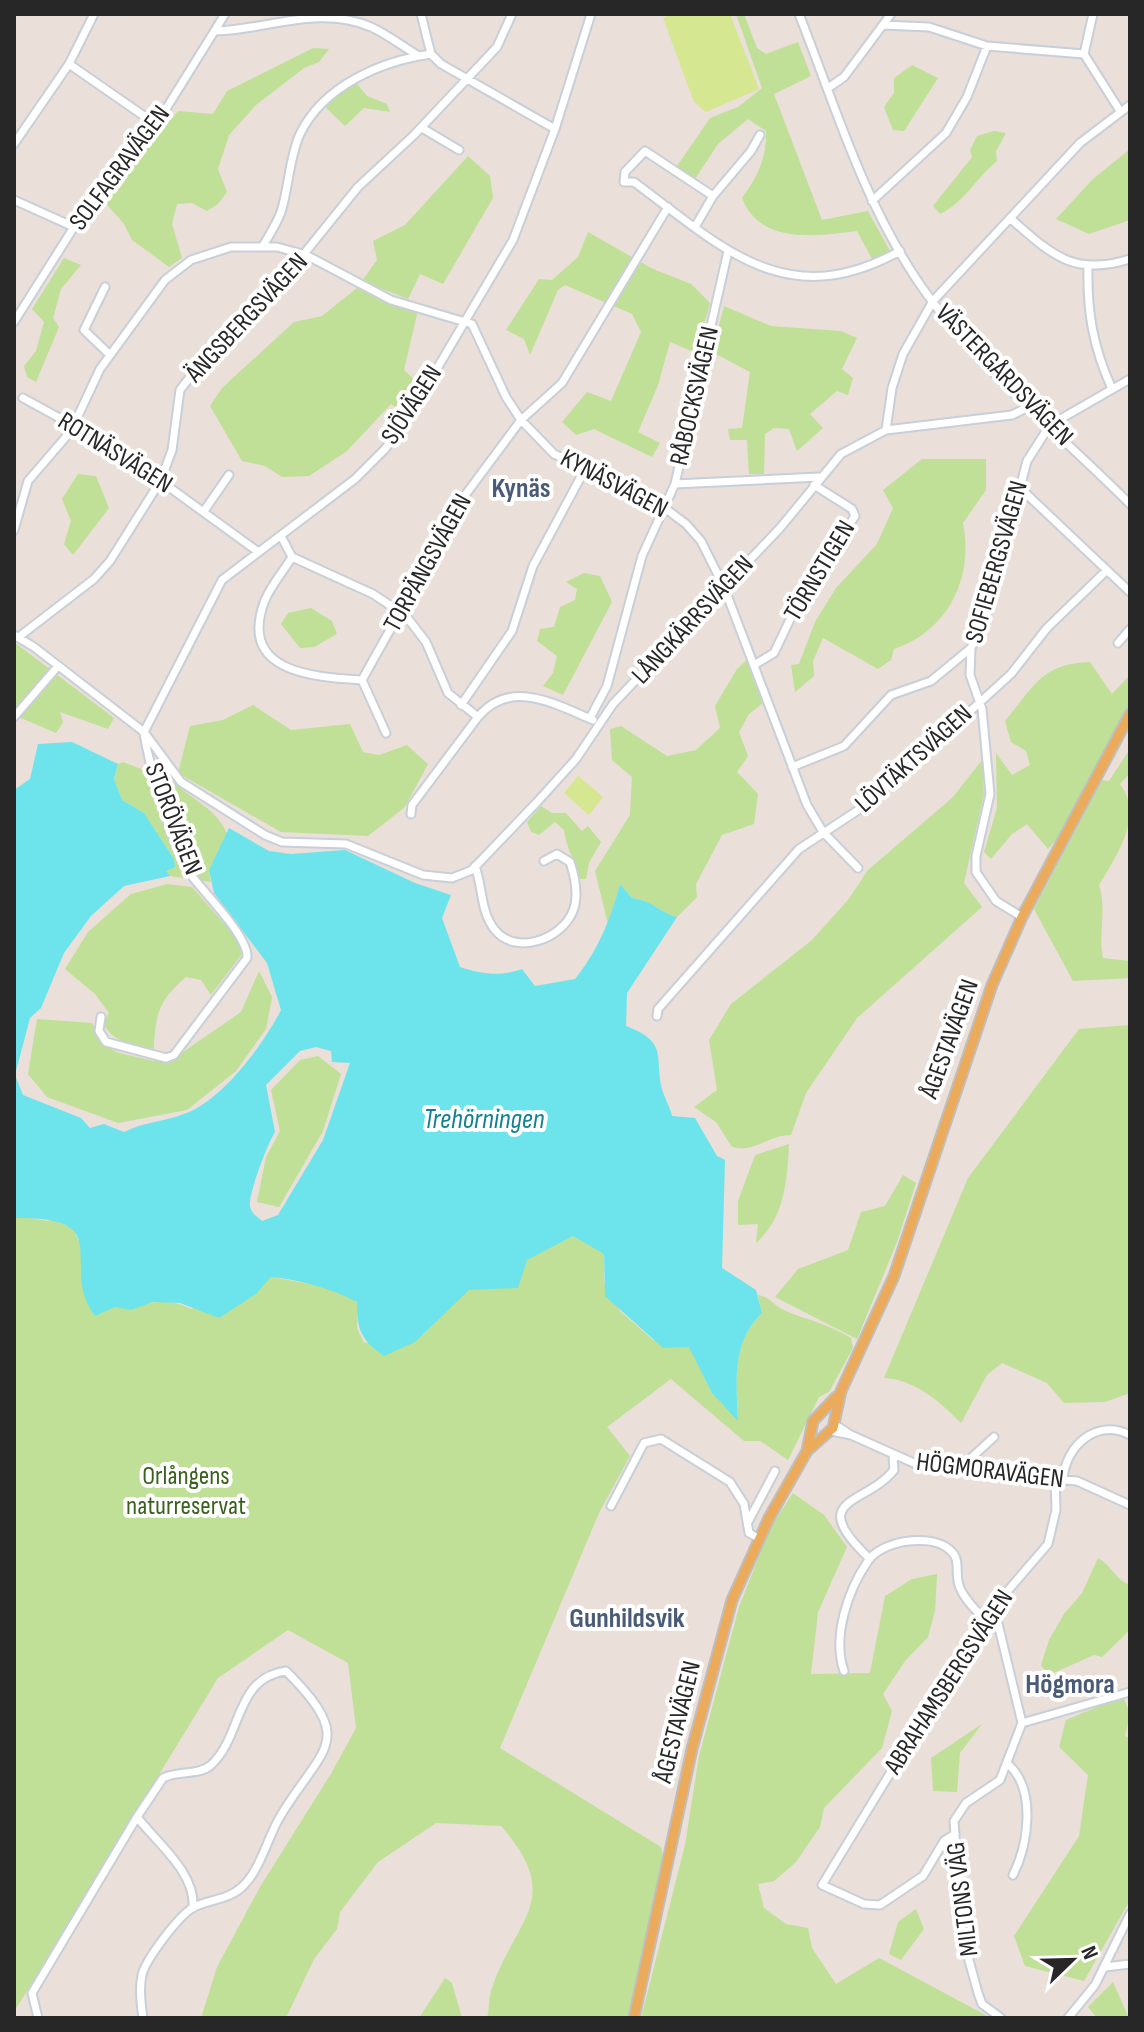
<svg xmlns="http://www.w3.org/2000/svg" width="1144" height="2032" viewBox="0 0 1144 2032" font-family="'Sofia Sans Condensed',sans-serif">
	<rect width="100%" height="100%" fill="#eadfd9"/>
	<path fill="#bfe096" d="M736 14H744L757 48 766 54 798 42 811 76 774 94 822 220 868 211 890 251 872 259 857 231C817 236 760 245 742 198 758 176 767 157 766 131L748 119 718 144 695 179 677 166 710 118 738 107 762 88Z
		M313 48 329 49 319 62 304 68 256 105 229 135 218 169 227 192 218 204 207 211 192 203 177 204 172 224 182 258 169 267 132 240 124 224 103 200 178 111 213 114 227 91Z
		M912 65 938 78 904 131 893 130 884 107 894 93V78Z
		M354 80 367 96 387 104 390 112 364 108 345 126 325 107Z
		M994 131 1006 133 996 151 997 161C975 179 965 202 940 214L933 206 972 157 970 150 977 136Z
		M1130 149V220L1089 234 1056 219 1093 179Z
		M468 156 490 176 493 198 443 284 420 274 408 299 362 281 377 260 373 241 405 225Z
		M588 232 651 268 691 284 710 303 696 353 670 342 658 385 638 432 660 443 652 457 594 429 576 435 562 422 587 392 611 401 641 332 632 314 565 285 558 290 530 355 524 339 506 330 539 279 552 280 578 257Z
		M64 258 81 265 61 289 53 318 59 327 36 382 27 377 24 366 36 351 44 322 32 309Z
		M357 288 389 304 418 310 404 370 419 384 405 415 391 404 347 451 309 476 282 477 265 466 242 461 210 406 222 388 294 322 322 316Z
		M724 306 771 326 841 331 857 338 842 369 853 378 848 395 837 391 810 414 823 428 797 451 789 429 774 428 765 434 764 474H749L747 440H730L728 429 742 428 750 372 712 352Z
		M922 459H986V490L963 523C974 578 948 631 894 649L891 660 878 669 823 638 813 661 814 676 795 692 791 665 799 664 815 622 836 588 877 544 893 508 883 490Z
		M78 474 96 476 109 508 73 555 64 544 71 521 62 499Z
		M584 573 600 576 612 602 563 695 543 686 553 673 557 656 537 641 540 629 554 627 560 607 575 600 577 589 566 582Z
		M311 608 332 621 337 634 314 647 300 648 281 624 288 613Z
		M14 642 114 718 108 729 60 712 63 722 56 733 14 715Z
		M747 660 764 702 749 714 739 732 748 756 737 772 758 794 754 824 722 835 696 884 697 897 677 917C658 912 654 901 632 898L620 884 608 924 595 871 630 815 632 777 612 760 610 729 621 726 667 756 696 750 720 728 715 706 737 669Z
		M1090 662 1112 694 1130 675V704L1059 837 1048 849 1027 824 1012 834 991 859 984 852 997 808 996 753 1012 775 1030 765 1026 751 1011 742 1005 721C1034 687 1040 664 1090 662Z
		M253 705 291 730 350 724 363 752 379 755 407 745 428 764 405 807 368 836 281 832 178 773 190 726 223 720Z
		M1130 749V773L1120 784C1144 816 1117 855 1099 885 1107 909 1098 933 1103 958L1130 961V978L1073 981 1034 909 1102 780 1109 781Z
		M982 760 984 794 964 883 982 907 857 1018 806 1093 791 1135C768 1135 755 1153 732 1147L716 1122 694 1107 717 1090 709 1040 731 1004 812 940 848 900 868 870 953 797Z
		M123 762 144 770 165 771C184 800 214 802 227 834L209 870 211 882 170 876 165 871 174 859 144 813 122 800 114 780 118 764Z
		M541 806 552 813H566L582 831 588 826 601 842 589 863 586 879H580C575 862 566 847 564 830L555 822 539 835 531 832 527 822Z
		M167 884 192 887 235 936 242 954 211 995 201 980 186 977C159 1000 155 1014 154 1049 134 1045 113 1043 103 1023L109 1013 95 994 65 969 88 932 131 894Z
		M259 971 272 997 266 1029 236 1071 187 1110 118 1123 47 1097 28 1074 37 1019 92 1023 103 1045 119 1053 154 1061 173 1059 241 1012Z
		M1130 1025V1393L1105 1402 1064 1403 1047 1383 1002 1363 987 1375 961 1423C939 1401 916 1380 884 1378L968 1178 1079 1029Z
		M318 1056 341 1074 323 1131 279 1207 257 1202 266 1157 280 1131 271 1090 300 1060Z
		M789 1144C787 1181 785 1217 756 1243L758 1224 738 1225V1201L755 1155Z
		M903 1175 916 1183 897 1242 857 1339 775 1297 798 1269 848 1250 861 1212 885 1206Z
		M14 1215 48 1221 51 1218 73 1229 110 1306C138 1306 167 1295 191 1309L267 1276 337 1289 358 1303 357 1328 364 1343 424 1334 459 1293 521 1269 527 1260 572 1233 604 1252V1282L620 1311 653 1340 690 1347 712 1393 738 1419C736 1381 732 1341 762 1313L758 1295C770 1297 774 1306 786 1311 808 1320 830 1325 851 1338L853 1348 829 1392 819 1397 788 1460 760 1441H744L671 1379 607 1427 630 1456 599 1513 500 1748 661 1847 664 1861 628 2018H487C490 2008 488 1997 492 1988 516 1918 565 1899 501 1826L436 1823 378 1862 340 1912 337 1929 314 1959 286 2018H201L217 1967 260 1887 332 1772 356 1728 348 1663 288 1630 218 1678 14 2012Z
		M793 1493 824 1515 847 1547 818 1612 811 1674 870 1673 885 1596 912 1579 937 1574 935 1611 928 1637 905 1661 883 1694 892 1711 882 1748 824 1808 820 1827 796 1862 774 1881 758 1884 764 1908 786 1924 808 1928 812 1948 836 1984 879 1958 991 2018H641L685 1845 699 1756 739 1607 770 1528Z
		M1098 1558C1112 1566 1115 1579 1130 1585V1630L1102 1657 1094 1655 1049 1675 1041 1665 1049 1640 1064 1614 1082 1593Z
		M1123 1696 1130 1714 1125 1736 1130 1738V1900L1084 1981 1025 1966 1014 1936 1079 1836 1088 1775 1059 1747 1066 1720Z
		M982 1724 960 1753 957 1792 933 1791 931 1758Z
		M916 1909 924 1929 901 1960 889 1954 898 1922Z
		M445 1978 452 1983 462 2018H419Z
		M1113 1982 1128 2016 1097 2018 1088 2007Z"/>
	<path fill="#d5e791" d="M673 14H730L759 89 706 112 694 102 663 18Z
		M578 776 603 797 589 815 564 793Z"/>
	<path fill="#6de4eb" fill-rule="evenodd" d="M72 742 118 764 114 779 122 800 144 813 174 859 175 867 166 871 170 876 124 886 91 916 64 953 41 1008 30 1018 15 1075 23 1095 81 1118 90 1128 104 1124 124 1132C144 1122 163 1122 184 1114 222 1101 263 1045 281 1010L267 963 214 893 209 870 229 828 269 851 291 854 345 850 415 883 451 895 442 918 460 967C482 974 500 977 522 969L535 986 575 979C599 949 610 920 620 884L632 898C654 901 658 912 677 917L627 993 626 1026C671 1043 653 1059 663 1092 666 1101 670 1107 672 1116L695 1118 717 1156 725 1160 722 1268 756 1290 762 1313C732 1341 736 1382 738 1421L712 1393 689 1347 663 1348 605 1296 604 1254 573 1236 527 1260 518 1288 469 1290 415 1342 384 1356C361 1340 357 1330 357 1302 330 1288 301 1280 271 1277L256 1294 219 1318 180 1303 153 1302 131 1310 115 1307 95 1316C57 1266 121 1216 14 1218V790L30 779 38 744ZM316 1047 331 1051 332 1062 350 1063 323 1140 278 1215 262 1221C256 1216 251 1213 250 1206 248 1194 268 1143 275 1132L266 1085 300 1051Z"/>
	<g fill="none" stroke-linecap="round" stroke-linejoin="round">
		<defs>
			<path id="minor" d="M421 14 431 54 441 64 555 129
				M799 14C835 105 862 198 917 280 974 365 1058 432 1130 504
				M1093 14 1084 54 1120 111
				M883 25 929 27 987 46 1084 54
				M217 31C269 29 320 5 371 27 387 34 403 47 419 56
				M69 64 157 125
				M828 88 844 77 891 14
				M422 128 459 150
				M14 144 69 64 94 14
				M713 196 645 151 625 172 624 182H634C723 248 786 314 900 251
				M14 200 74 227
				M872 201 946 133 967 97 987 46
				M1010 218C1051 254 1073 277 1130 259
				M695 227 713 196 751 151 760 135
				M264 244C270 234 277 223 281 212 289 187 289 158 300 134 323 86 381 61 431 54
				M1088 267C1087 312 1093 347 1112 389
				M105 287 84 330 109 354
				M14 322 74 227 138 154 225 14
				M23 398 118 450 257 551
				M886 430 892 388 903 354 933 301 1080 143 1130 105
				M675 484 819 477
				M1018 486 1130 592
				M204 511 229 475
				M14 530 28 481 71 431 100 369 165 280 191 260 231 247H277L306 255 391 300 472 324 506 397 521 420 554 454 654 500 686 524 701 541 724 587 807 805 823 832 858 868
				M281 536 292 557 373 594 406 616 426 642 448 693 478 717C510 678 555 704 593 720
				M292 557C283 572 272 584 265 600 237 672 312 677 362 680
				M14 635 34 647 144 732 181 782 265 835 282 842 346 844 423 875 452 878 472 870 538 801 576 759 613 704 780 528 841 454 886 430 1012 415 1030 406
				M20 636 94 579 110 561 161 480 172 450 180 390 193 373 253 317 358 187 414 135 497 47 512 14
				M1118 643 1130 629
				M754 665 774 653 796 607 855 516 852 509 814 485
				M461 705 512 631 533 566 584 471
				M14 717 58 666
				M590 718 607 686 642 556 675 484 728 251
				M144 732 222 580 355 479 385 449 409 416 513 240 555 129 591 14
				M386 733 362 680 466 494 521 420 562 383 668 207
				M792 767 844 746 891 695 931 681 971 648
				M411 814 412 805 478 717
				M475 866C483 887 480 912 495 930 516 956 562 939 573 911 579 896 575 877 570 862L557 854 544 861
				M1022 917 996 901 976 872V856L990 794 982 709 970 675 971 648 986 618 1027 461 1050 425 1130 379
				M657 1016 658 1009 799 849 869 803 1011 674 1047 628 1107 570
				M101 1017 99 1031 106 1042 166 1058 174 1055 247 958C249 937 205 894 192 876 172 848 150 768 144 734
				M831 1431 851 1435 834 1424
				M851 1435 925 1468 1077 1481 1130 1505
				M966 1472 970 1459 994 1437
				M1063 1479C1066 1445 1097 1418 1130 1435
				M611 1506 644 1443 661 1439 730 1482 744 1504 749 1533 760 1539
				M748 1522 775 1471
				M869 1558C805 1497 865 1506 894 1470L893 1457
				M994 1607 1022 1723 1000 1780 966 1803 954 1821 962 1935 978 1993 982 2004 1001 2018
				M844 1671C832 1637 848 1590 868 1561 881 1541 926 1534 946 1547 963 1558 954 1569 959 1585 962 1597 976 1610 984 1619
				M1022 1723 1130 1692
				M1008 1764C1037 1790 1028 1845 1013 1875
				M137 1817 163 1778C178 1770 198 1776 211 1765 243 1736 234 1678 286 1671 357 1742 323 1746 281 1815 268 1836 261 1868 244 1885 230 1900 210 1899 194 1907 179 1915 146 1959 142 1975 139 1988 141 2005 143 2018
				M955 1834 944 1841 923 1876 880 1905 864 1904 822 1885 986 1616 1048 1544 1056 1510 1055 1478
				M1105 1967 1130 1964
				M38 2018 32 1993 137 1817C158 1844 196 1873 193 1908
				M1068 2018 1095 1985 1130 1914"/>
			<path id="major" d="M807 1451 833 1428 841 1391 894 1276 992 985 1022 917 1130 714
				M634 2018 692 1749 732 1600 769 1518 807 1451 813 1421 836 1397"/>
		</defs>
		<use href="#minor" stroke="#c7cfd9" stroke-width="11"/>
		<use href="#major" stroke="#bebebe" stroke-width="13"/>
		<use href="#minor" stroke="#fff" stroke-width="7"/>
		<use href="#major" stroke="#ecab5b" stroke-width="9"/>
	</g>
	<g text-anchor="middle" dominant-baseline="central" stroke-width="8" stroke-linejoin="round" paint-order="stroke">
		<g font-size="26" fill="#272727" stroke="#fff">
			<text transform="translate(120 168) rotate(-53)">SOLFAGRAVÄGEN</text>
			<text transform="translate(247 318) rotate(-47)">ÄNGSBERGSVÄGEN</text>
			<text transform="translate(1004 375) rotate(46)">VÄSTERGÅRDSVÄGEN</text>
			<text transform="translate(695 396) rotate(-77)">RÅBOCKSVÄGEN</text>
			<text transform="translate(412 405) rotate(-57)">SJÖVÄGEN</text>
			<text transform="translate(115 453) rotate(32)">ROTNÄSVÄGEN</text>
			<text transform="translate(614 484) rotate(28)">KYNÄSVÄGEN</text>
			<text transform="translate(997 562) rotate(-74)">SOFIEBERGSVÄGEN</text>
			<text transform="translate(428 563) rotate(-61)">TORPÄNGSVÄGEN</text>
			<text transform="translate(820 571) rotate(-59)">TÖRNSTIGEN</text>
			<text transform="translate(693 620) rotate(-47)">LÅNGKÄRRSVÄGEN</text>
			<text transform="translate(914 759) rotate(-42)">LÖVTÄKTSVÄGEN</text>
			<text transform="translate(173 819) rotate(69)">STORÖVÄGEN</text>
			<text transform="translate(950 1039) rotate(-70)">ÅGESTAVÄGEN</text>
			<text transform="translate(990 1471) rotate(7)">HÖGMORAVÄGEN</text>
			<text transform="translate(949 1682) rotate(-57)">ABRAHAMSBERGSVÄGEN</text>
			<text transform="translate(678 1722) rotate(-76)">ÅGESTAVÄGEN</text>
			<text transform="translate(963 1899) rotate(-97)">MILTONS VÄG</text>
		</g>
		<g font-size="26" fill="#38611b" stroke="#fff">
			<text x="186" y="1476">Orlångens<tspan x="186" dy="30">naturreservat</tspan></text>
		</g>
		<g font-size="28" font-weight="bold" fill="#495b76" stroke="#fff">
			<text x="521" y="488">Kynäs</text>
			<text x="627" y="1618">Gunhildsvik</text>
			<text x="1070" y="1684">Högmora</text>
		</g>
		<g font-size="28" font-style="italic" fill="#108192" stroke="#fff">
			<text x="484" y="1119">Trehörningen</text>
		</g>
	</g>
	<rect width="1144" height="2032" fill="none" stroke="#272727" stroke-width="32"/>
	<g transform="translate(1072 1960) rotate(67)" stroke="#ffffff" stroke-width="6" paint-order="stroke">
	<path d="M0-6L14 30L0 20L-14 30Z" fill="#272727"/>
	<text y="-12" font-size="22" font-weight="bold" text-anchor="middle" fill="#272727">N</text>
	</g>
</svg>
